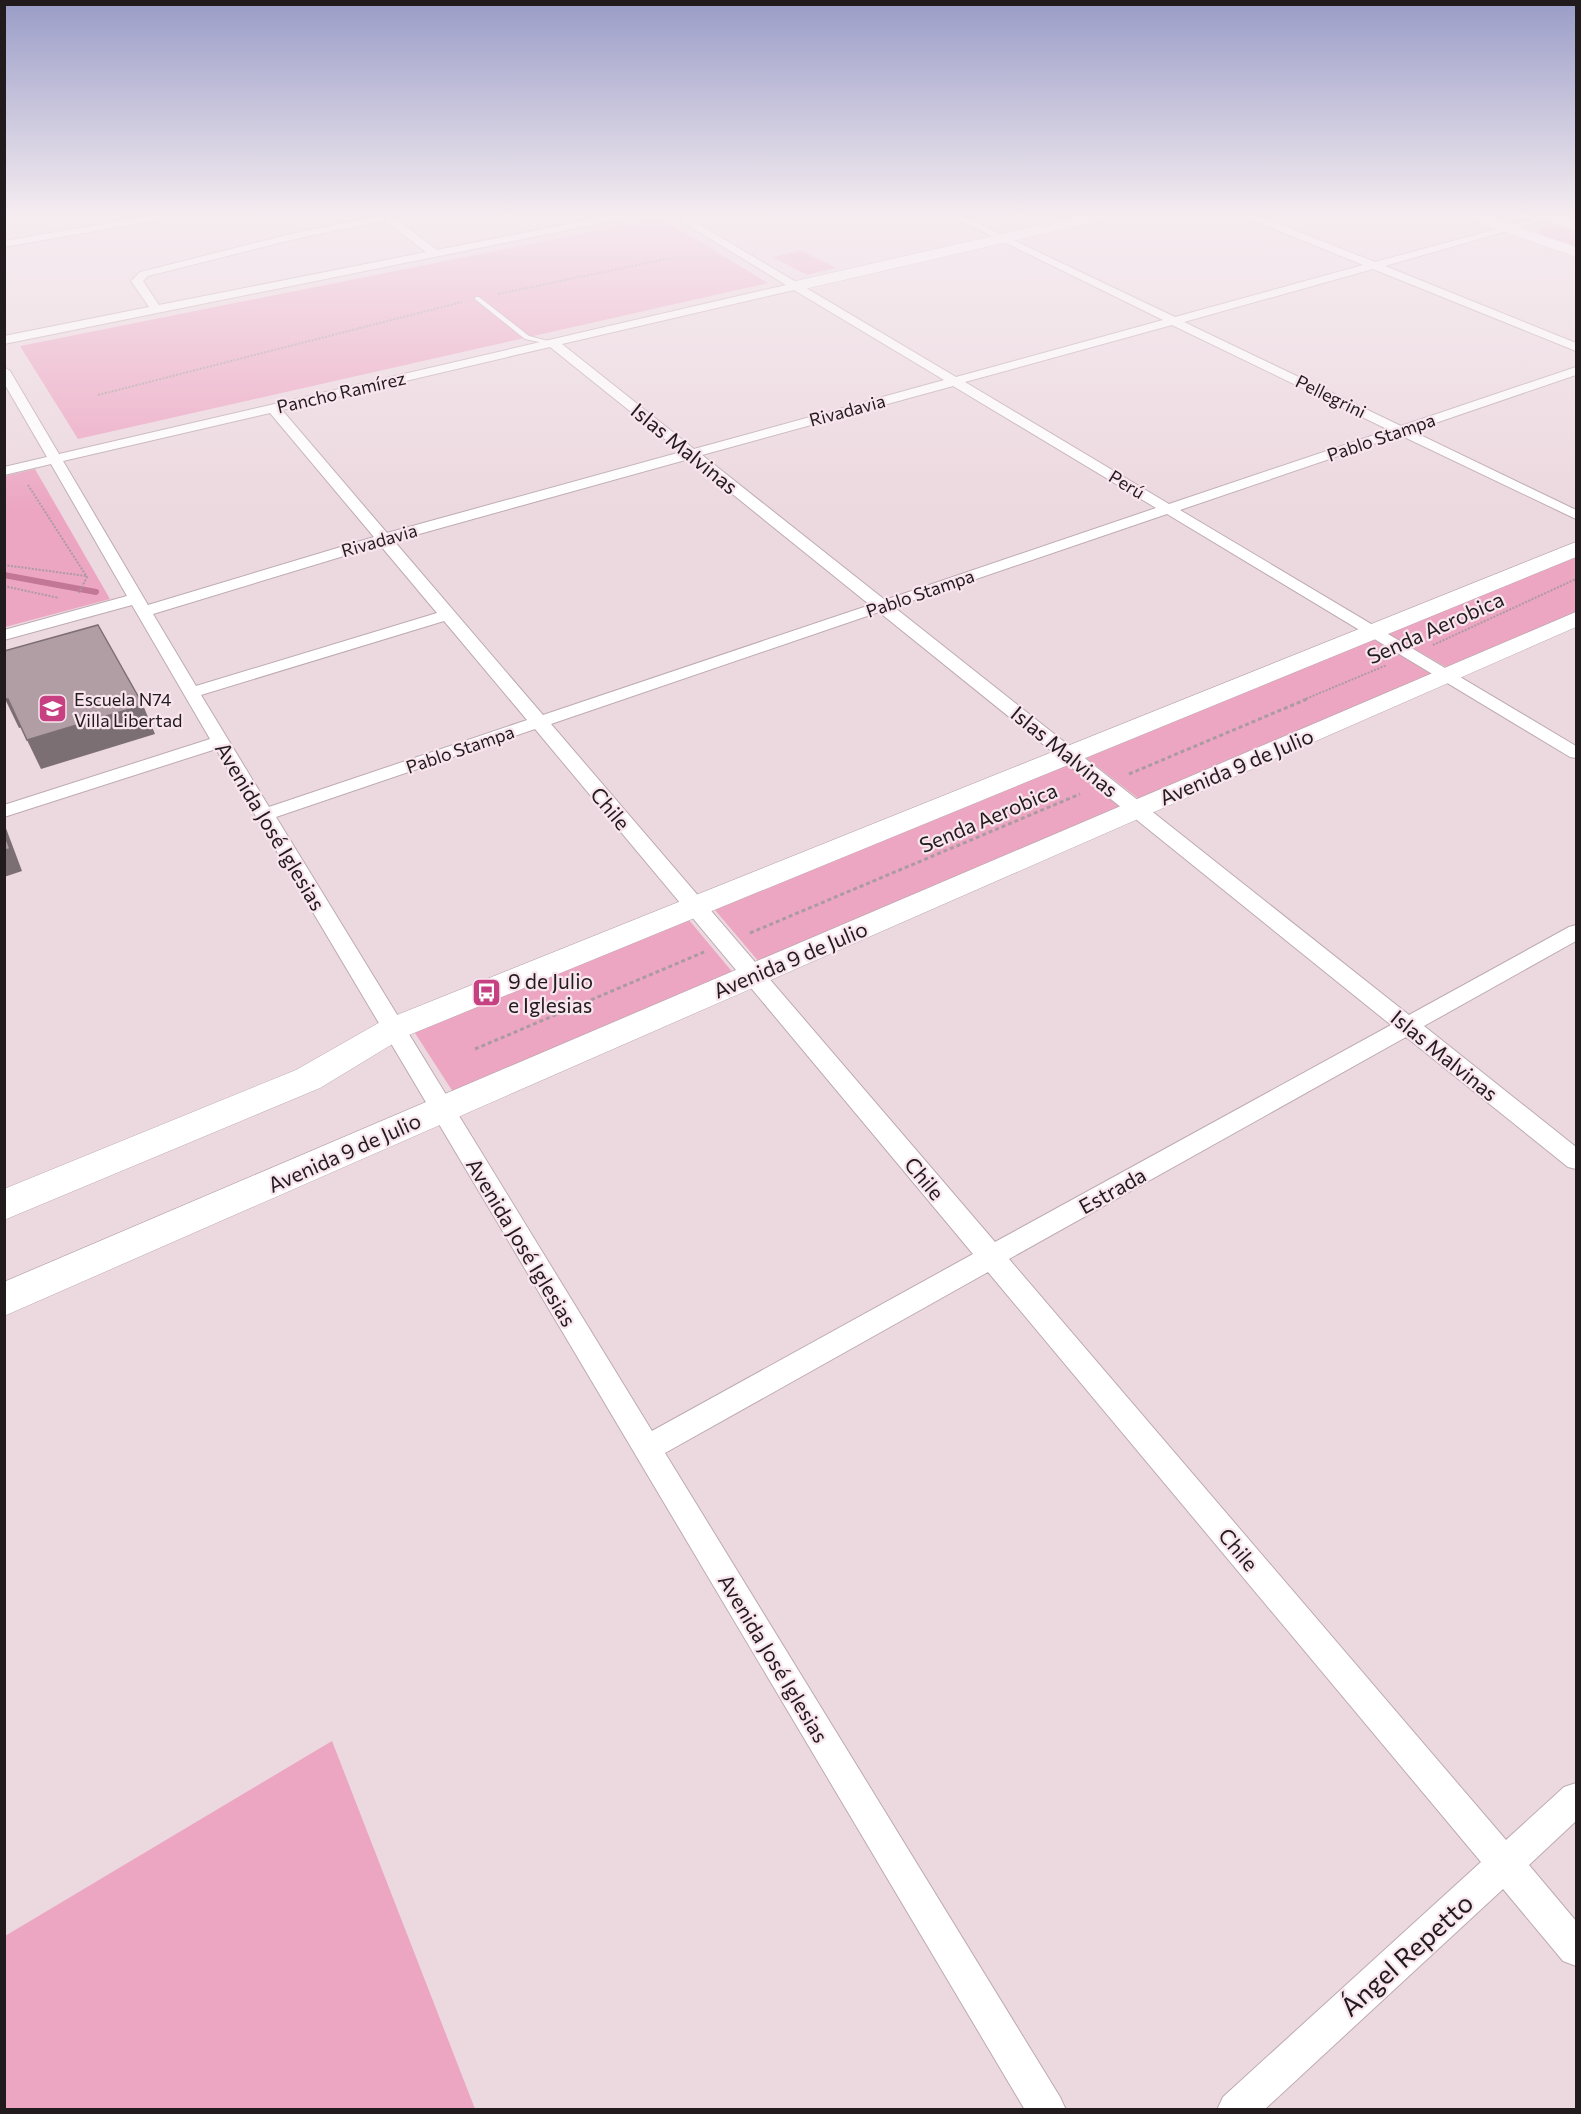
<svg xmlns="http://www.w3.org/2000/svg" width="1581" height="2114" viewBox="0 0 1581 2114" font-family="Commissioner,sans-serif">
	<rect width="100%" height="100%" fill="#ecd8df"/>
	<path fill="#eca6c2" d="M660 218 768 283 78 439 20 346Z
		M1551 226 1576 229V247L1540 235 1538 230Z
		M802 250 836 268 807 275 773 257Z
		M35 469 110 599 5 627V476Z
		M1576 555V612L1446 667 1387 633Z
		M1373 639 1434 673 1139 799 1085 757Z
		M1066 764 1123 807 760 963 715 910Z
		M689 920 734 974 455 1095 413 1030Z
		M332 1741 475 2109H5V1936Z"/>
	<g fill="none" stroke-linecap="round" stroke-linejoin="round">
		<path stroke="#c27796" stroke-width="6" d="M4 575 96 592"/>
		<defs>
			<path id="lane" d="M475 297H479L529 336 556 343 553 345 525 339 475 299Z"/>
			<path id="street" d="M148 216H169L164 219 4 247V241Z
				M379 216H392L437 250 608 216H627L622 219 4 344V336L149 307 131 281 140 272 299 232ZM385 221 426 252 159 305 143 281 148 276 299 238Z
				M673 216H685L956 377 1163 320 951 216H963L1175 317 1363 265 1247 218 1246 216H1259L1375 262 1544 216H1559L1385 266 1576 343V351L1373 269 1184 322 1401 426 1576 367V375L1412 431 1576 510V519L1400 435 1180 510 1576 746V758L1570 757 1167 514 894 607 1409 1015 1569 927 1576 925V941L1424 1026 1576 1147V1169L1568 1167 1406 1037 1009 1259 1506 1840 1564 1787 1576 1783V1821L1529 1865 1576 1921V1966L1563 1961 1503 1889 1264 2110H1217L1223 2097 1481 1862 988 1272 665 1453 1060 2097 1066 2110H1025L216 749 4 817V805L210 739 132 605 4 640V630L127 596 51 464 4 475V467L47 457 4 383V367L10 371 59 454 786 285ZM794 290 944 380 694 449 562 344ZM1172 325 1389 430 1169 504 965 382ZM550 347 681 452 387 533 282 410ZM953 386 1156 508 885 600 702 455ZM270 413 374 537 148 605 63 461ZM689 459 870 605 543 715 394 541ZM380 545 437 613 196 686 153 614ZM879 612 1391 1025 995 1242 551 724ZM444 621 527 720 269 807 201 695ZM535 729 973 1254 652 1431 276 817Z"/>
			<path id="secondary" d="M1080 216H1106L1098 221 796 291 788 286 796 281Z
				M1467 216H1487L1576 247V257L1469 219Z
				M1538 216H1558L1576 222V231L1540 219Z
				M1576 542V557L404 1037 320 1088 4 1220V1189L296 1070 382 1021Z
				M1576 612V627L4 1316V1282Z"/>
		</defs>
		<use href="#lane" stroke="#beabb2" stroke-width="2"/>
		<use href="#street" stroke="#beabb2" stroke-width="2"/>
		<use href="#secondary" stroke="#beabb2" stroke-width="1"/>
		<path stroke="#ab9ba1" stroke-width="2" stroke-dasharray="2 1.5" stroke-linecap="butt" d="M498 294 671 258
			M98 395 462 302
			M28 485 87 577 79 593
			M4 565 86 576
			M4 586 59 598
			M1433 645 1576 579
			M1303 700 1387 665"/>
		<path stroke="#ab9ba1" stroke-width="3" stroke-dasharray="4 3" stroke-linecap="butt" d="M1129 774 1307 699
			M750 933 1080 794
			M475 1049 704 952"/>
		<use href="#lane" fill="#fff" fill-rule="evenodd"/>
		<use href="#street" fill="#fff" fill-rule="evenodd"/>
		<use href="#secondary" fill="#fff" fill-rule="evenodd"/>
	</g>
	<path fill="#7c6f74" d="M5 699H8L22 727 19 728Z
		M143 705 155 734 41 769 27 740Z
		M4 823 22 871 4 877Z"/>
	<path fill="#b19ea5" stroke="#7c6f74" stroke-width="1.5" d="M98 625 143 705 27 740 8 699H5L4 698V651Z
		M4 833 10 849 4 850Z"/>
	<linearGradient id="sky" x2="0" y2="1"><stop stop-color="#999cc7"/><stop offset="0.42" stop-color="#f6edf1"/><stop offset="1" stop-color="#f6edf1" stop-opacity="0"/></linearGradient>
	<rect width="1581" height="512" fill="url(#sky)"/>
	<defs>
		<symbol id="school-square" viewBox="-11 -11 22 22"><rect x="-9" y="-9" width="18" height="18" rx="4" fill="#c64082" stroke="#f9e5ed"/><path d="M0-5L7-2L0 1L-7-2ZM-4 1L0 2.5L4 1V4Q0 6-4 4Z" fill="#fff"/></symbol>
		<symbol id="bus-square" viewBox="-11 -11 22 22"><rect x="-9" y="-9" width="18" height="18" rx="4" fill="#c64082" stroke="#f9e5ed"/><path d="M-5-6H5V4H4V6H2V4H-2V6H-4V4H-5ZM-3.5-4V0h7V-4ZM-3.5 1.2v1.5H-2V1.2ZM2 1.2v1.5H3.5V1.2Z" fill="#fff"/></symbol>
	</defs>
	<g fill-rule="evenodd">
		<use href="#school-square" x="36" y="692" width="33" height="33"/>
		<use href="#bus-square" x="470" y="976" width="33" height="33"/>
	</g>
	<g text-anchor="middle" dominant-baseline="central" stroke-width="4.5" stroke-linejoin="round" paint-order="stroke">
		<g font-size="18" fill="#221b1d" stroke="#f9e5ed">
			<text transform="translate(341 392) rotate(-13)">Pancho Ramírez</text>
			<text transform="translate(1331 396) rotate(26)">Pellegrini</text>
			<text transform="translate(847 410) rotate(-15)">Rivadavia</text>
			<text transform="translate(1381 437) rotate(-19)">Pablo Stampa</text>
			<text transform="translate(1127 484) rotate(31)">Perú</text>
			<text transform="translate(379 540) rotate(-16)">Rivadavia</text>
			<text transform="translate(920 593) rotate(-19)">Pablo Stampa</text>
			<text transform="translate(460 749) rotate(-19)">Pablo Stampa</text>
		</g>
		<g font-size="18" fill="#221b1d" stroke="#f9e5ed" text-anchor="start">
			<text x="74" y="699">Escuela N74<tspan x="74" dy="21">Villa Libertad</tspan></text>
		</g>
		<g font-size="21" fill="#221b1d" stroke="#f9e5ed">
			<text transform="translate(685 448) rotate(39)">Islas Malvinas</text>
			<text transform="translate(1435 627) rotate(-24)">Senda Aerobica</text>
			<text transform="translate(1065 751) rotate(39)">Islas Malvinas</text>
			<text transform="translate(1236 766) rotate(-23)">Avenida 9 de Julio</text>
			<text transform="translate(611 808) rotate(50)">Chile</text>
			<text transform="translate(988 817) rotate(-23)">Senda Aerobica</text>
			<text transform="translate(271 826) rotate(59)">Avenida José Iglesias</text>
			<text transform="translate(790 959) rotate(-23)">Avenida 9 de Julio</text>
			<text transform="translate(1445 1055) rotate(39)">Islas Malvinas</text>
			<text transform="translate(344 1152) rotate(-24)">Avenida 9 de Julio</text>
			<text transform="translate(925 1178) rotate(50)">Chile</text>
			<text transform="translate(1112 1190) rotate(-29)">Estrada</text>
			<text transform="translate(522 1242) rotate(59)">Avenida José Iglesias</text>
			<text transform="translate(1239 1549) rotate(50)">Chile</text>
			<text transform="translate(774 1658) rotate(59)">Avenida José Iglesias</text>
		</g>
		<g font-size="21" fill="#221b1d" stroke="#f9e5ed" text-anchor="start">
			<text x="508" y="980">9 de Julio<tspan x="508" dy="24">e Iglesias</tspan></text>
		</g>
		<g font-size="26" fill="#221b1d" stroke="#f9e5ed">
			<text transform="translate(1406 1954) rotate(-42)">Ángel Repetto</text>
		</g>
	</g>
	<rect width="1581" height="2114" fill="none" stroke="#221b1d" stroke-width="12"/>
</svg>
